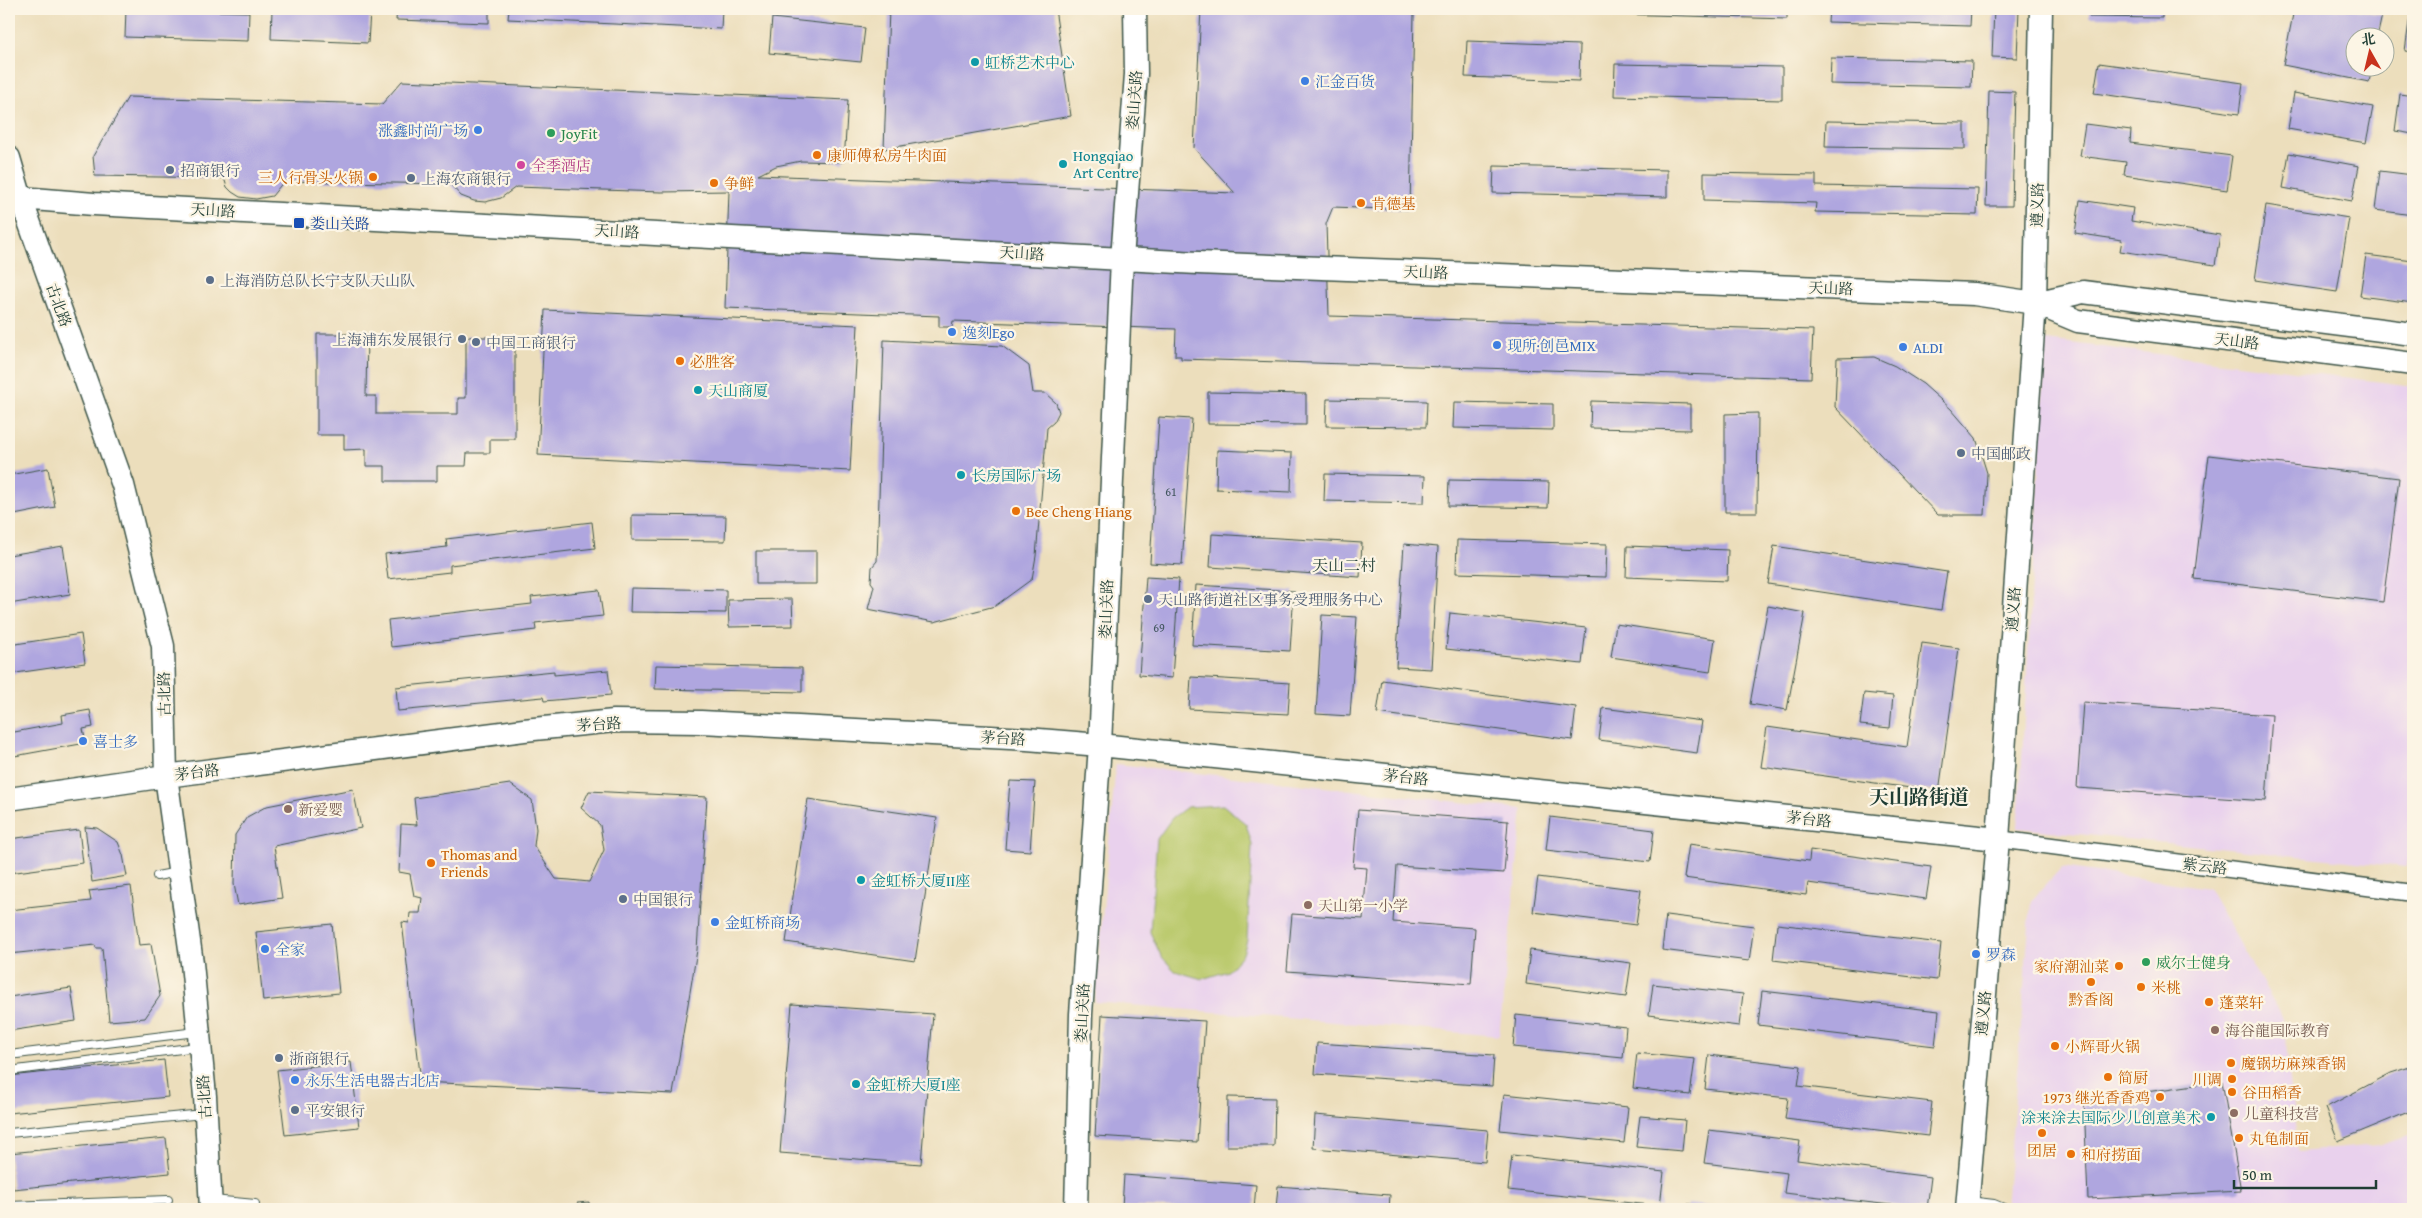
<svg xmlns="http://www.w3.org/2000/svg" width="2422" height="1218" viewBox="0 0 2422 1218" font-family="'Gentium Book Plus','Noto Serif SC',serif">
	<rect width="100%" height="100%" fill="#fcf5e5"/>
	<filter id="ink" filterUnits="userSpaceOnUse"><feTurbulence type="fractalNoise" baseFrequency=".02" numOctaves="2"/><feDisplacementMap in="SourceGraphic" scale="10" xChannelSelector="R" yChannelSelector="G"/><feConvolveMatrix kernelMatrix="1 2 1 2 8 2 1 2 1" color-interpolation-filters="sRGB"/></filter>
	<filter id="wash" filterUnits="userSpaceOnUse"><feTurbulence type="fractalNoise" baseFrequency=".0096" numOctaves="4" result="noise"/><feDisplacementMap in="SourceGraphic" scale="20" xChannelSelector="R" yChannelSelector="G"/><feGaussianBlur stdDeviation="1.12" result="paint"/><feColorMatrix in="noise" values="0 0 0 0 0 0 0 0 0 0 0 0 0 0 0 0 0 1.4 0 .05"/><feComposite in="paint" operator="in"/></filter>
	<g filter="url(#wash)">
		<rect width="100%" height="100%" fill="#ecdebc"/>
		<path fill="#e9d1ed" d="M2046 340 2413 386V810L2407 867 2018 828Z
			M1116 764 1523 809 1499 1036 1095 1002Z
			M2062 867 2208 888 2283 1018 2298 1152 2379 1145 2413 1134V1209H2006L2031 901Z"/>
		<path fill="#bac96c" stroke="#6c8350" d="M1223 805 1246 824 1252 845 1247 940 1243 954 1228 971 1202 979 1175 971 1161 956 1150 932 1157 839 1172 818 1187 807Z"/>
		<g id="blocks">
			<path fill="#afa6df" d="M126 9 249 12 248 41 125 37Z
				M272 9 370 11 368 43 271 39Z
				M397 9H489V23L396 20Z
				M509 9H722L721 29 508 19Z
				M889 9H1055L1071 116 884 149Z
				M1201 9H1410L1414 14 1410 210 1333 207 1326 224 1329 316 1813 330 1811 378 1181 359V356H1175L1176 329 953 321 952 327H939V316L725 308 729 191 661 192 516 187 501 198 485 202 474 201 461 196 450 184 284 181 272 196 256 199 240 197 232 192 227 187 224 178 95 176 93 156 128 97 382 104 402 81 848 100 844 162 801 161 776 166 758 175 1235 193 1194 148Z
				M1617 9H1787V19L1616 14Z
				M1829 9H1971L1970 26 1828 22Z
				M1994 9H2019L2017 58 1992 57Z
				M2089 9H2162V18L2089 17Z
				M2294 9H2352L2382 15 2377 38H2354V68H2372L2369 82 2283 65Z
				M2410 15 2413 16V52L2405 51Z
				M772 18 865 28 861 62 769 53Z
				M1467 41 1580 45 1579 81 1465 77Z
				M1831 58 1972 61 1971 87 1830 84Z
				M2099 63 2243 83 2239 114 2094 93Z
				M1615 64 1782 67V100L1614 96Z
				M1989 91 2015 92 2012 206H1986Z
				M2294 93 2373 107 2366 143 2288 129Z
				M2400 94 2413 96V134L2395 131Z
				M1826 121 1965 123V149L1825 147Z
				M2085 124 2131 130 2130 143 2232 156 2227 190 2124 175 2126 162 2080 156Z
				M2289 153 2359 166 2352 201 2283 188Z
				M1494 166 1667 170V197L1493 193Z
				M2380 171 2413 175V215L2375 210Z
				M1704 173 1816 175V186L1978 189 1977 215 1815 212 1816 203 1704 200Z
				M2080 200 2133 208 2131 221 2220 235 2215 265 2120 251 2122 240 2075 233Z
				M2266 205 2349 218 2337 292 2255 280Z
				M2366 255 2413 261V303L2360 296Z
				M545 310 858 325 850 471 538 455Z
				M317 334H367L366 396H376V414H458V398H466V337H515V439H490V453H467L466 466H437V481H385V466H366V449L344 450V435H317Z
				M884 340 1002 346 1029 366 1033 393H1045L1056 403 1059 412 1054 422 1047 428 1036 556 1032 579 995 606 934 622 868 609 874 586 871 582 872 567 877 561Z
				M1874 357 1895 366 1923 384 1951 409 1976 438 1987 473 1985 515H1938L1835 407 1837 358Z
				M1208 392 1306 394V425L1208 424Z
				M1327 399 1427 401 1426 427 1326 426Z
				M1591 401 1690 404V430L1590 428Z
				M1454 402 1553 404V430L1453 428Z
				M1758 413 1757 512H1725V414Z
				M1159 417 1192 419 1182 565 1150 563Z
				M1217 450 1292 453 1291 492 1216 489Z
				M2209 455 2399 478 2383 602 2194 579Z
				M48 468 55 507 9 516V475Z
				M1325 474 1425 476 1424 503 1324 501Z
				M1449 480 1549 482 1548 508 1448 506Z
				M632 515 726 516 725 541 632 540Z
				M592 522 595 548 450 565V572L388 579 385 554 447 547 446 539Z
				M1212 534 1362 543 1360 577 1210 567Z
				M1457 540 1607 544 1606 577 1456 573Z
				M1404 544 1438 547 1431 669 1396 667Z
				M63 546 70 594 9 604V555Z
				M1627 546 1728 550 1727 581 1626 577Z
				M1774 546 1947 572 1941 610 1768 584Z
				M756 551H816V584H756Z
				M1146 577 1179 579 1172 678 1139 675Z
				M1196 585 1294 591 1290 651 1192 645Z
				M631 588 726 590V613L630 612Z
				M599 590 603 616 535 623 536 630 391 647 388 620 532 604 531 597Z
				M792 599 793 626 729 627 728 600Z
				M1768 606 1805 613 1787 710 1750 704Z
				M1450 613 1586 628 1582 664 1446 649Z
				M1322 615 1357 617 1350 716 1316 714Z
				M1616 624 1715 639 1710 672 1611 657Z
				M81 634 85 663 9 674V645Z
				M1922 643 1959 648 1939 792 1761 767 1767 727 1907 747Z
				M656 665 802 668V692L655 689Z
				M608 670 611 695 544 701 543 697 398 711 396 687 554 671V675Z
				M1191 677 1290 683 1288 714 1189 709Z
				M1382 680 1576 707 1572 740 1377 713Z
				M1864 693 1893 696 1890 728 1860 725Z
				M2083 702 2272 715 2266 801 2077 788Z
				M1603 708 1702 721 1697 753 1599 740Z
				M90 710 93 727 83 729 86 743 9 757V733L63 723 62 715Z
				M1010 781 1035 782 1030 851 1005 849Z
				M510 784 532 800 536 829 534 846 556 879 570 880 589 882 604 850 600 825 581 808 589 791 707 797 697 950 673 1094 421 1082 402 922 409 923 410 913H420L422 898 414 896 410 874 399 872 401 824 417 825 414 798Z
				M353 789 361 828 274 846 282 898 238 905 234 884 235 835 247 817 267 806Z
				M808 799 937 818 915 961 786 942Z
				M1358 810 1508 821 1504 873 1397 866 1393 922 1475 928 1471 984 1287 971 1292 914 1363 919 1367 868 1353 867Z
				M1550 817 1654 830 1650 862 1546 850Z
				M85 827 97 828 118 842 123 855 127 876 92 882Z
				M79 830 83 863 9 873V839Z
				M1689 844 1809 861 1810 850 1931 867 1926 899 1808 883 1806 895 1684 878Z
				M1538 877 1641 890 1636 925 1533 912Z
				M131 886 139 945 151 944 160 996 145 1018 109 1021 102 948H96L95 945 9 954V910L91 901 89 891Z
				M1666 915 1754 926 1749 961 1662 950Z
				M332 924 339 993 263 1001 256 932Z
				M1777 924 1941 943 1937 980 1773 960Z
				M1530 950 1631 963 1626 997 1526 984Z
				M1653 984 1743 994 1739 1026 1649 1015Z
				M71 988 76 1021 9 1031V997Z
				M1762 991 1939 1011 1935 1046 1758 1025Z
				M792 1004 933 1014 921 1164 780 1153Z
				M1102 1015 1205 1021 1197 1142 1095 1136Z
				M1516 1015 1626 1027 1623 1058 1513 1047Z
				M1317 1043 1494 1055 1492 1086 1315 1074Z
				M1637 1053 1695 1059 1690 1095 1633 1088Z
				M1709 1055 1801 1066 1798 1086 1932 1102 1928 1136 1785 1119 1788 1098 1705 1089Z
				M164 1060 168 1097 9 1113V1076Z
				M351 1062 359 1127 285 1135 277 1070Z
				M2413 1066V1110L2338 1141 2325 1108 2391 1073Z
				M2222 1081 2241 1191 2088 1199 2084 1101Z
				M1504 1094 1628 1107 1624 1143 1500 1130Z
				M1228 1097 1275 1098 1274 1146H1227Z
				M1315 1115 1488 1130 1485 1162 1313 1148Z
				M1640 1116 1685 1120 1682 1151 1636 1147Z
				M1709 1130 1800 1141 1797 1160 1931 1177 1927 1209 1784 1193 1787 1173 1704 1163Z
				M166 1138 170 1173 13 1189 9 1153Z
				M1512 1155 1664 1172 1660 1206 1508 1190Z
				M1124 1175 1256 1185 1254 1209 1122 1207Z
				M1278 1186 1390 1195 1389 1209H1276Z
				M589 1202V1209H577V1203Z
				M1688 1204 1725 1208V1209H1687Z"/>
		</g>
	</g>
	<g filter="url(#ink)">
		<use href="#blocks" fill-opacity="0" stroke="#3e5548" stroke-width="1"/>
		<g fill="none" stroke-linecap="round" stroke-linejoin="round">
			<defs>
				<path id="lane" d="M157 876 178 872
					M9 1055 196 1032
					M9 1071 197 1047
					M9 1133 203 1114
					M213 1200 255 1204
					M1969 1201 1994 1204 2006 1209
					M9 1206 168 1200"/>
				<path id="street" d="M1998 839 2413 893"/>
				<path id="secondary" d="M9 158 21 199 123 485 163 646 166 776 192 963 205 1096 211 1209
					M9 197 94 204 1198 263 1974 294 2035 303 2078 321 2413 364
					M2035 303 2083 292 2413 334
					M9 799 166 776 524 730 614 721 701 722 1027 739 1100 745 1998 839
					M1076 1209 1081 1014 1100 745 1122 259 1136 74 1135 9
					M1967 1209 1998 839 2035 303 2041 9"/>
			</defs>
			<use href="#lane" stroke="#3e5548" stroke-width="10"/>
			<use href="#street" stroke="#3e5548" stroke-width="19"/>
			<use href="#secondary" stroke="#3e5548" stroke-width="25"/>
			<use href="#lane" stroke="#fff" stroke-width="8"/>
			<use href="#street" stroke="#fff" stroke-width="16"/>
			<use href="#secondary" stroke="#fff" stroke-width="22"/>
		</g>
	</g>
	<g fill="#0f9aa8" stroke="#fcf5e5" stroke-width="2">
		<circle cx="975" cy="62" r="5"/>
		<circle cx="1063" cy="164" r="5"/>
		<circle cx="698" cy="390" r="5"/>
		<circle cx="961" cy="475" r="5"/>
		<circle cx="861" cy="880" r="5"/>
		<circle cx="856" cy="1084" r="5"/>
		<circle cx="2211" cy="1117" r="5"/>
	</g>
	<g fill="#3f7fe0" stroke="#fcf5e5" stroke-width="2">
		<circle cx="1305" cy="81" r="5"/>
		<circle cx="478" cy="130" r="5"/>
		<circle cx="952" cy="332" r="5"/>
		<circle cx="1497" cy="345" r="5"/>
		<circle cx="1903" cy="347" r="5"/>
		<circle cx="83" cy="741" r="5"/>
		<circle cx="715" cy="922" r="5"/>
		<circle cx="265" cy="949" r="5"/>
		<circle cx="1976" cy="954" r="5"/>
		<circle cx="295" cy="1080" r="5"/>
	</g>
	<g fill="#2e9e5b" stroke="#fcf5e5" stroke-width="2">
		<circle cx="551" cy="133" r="5"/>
		<circle cx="2146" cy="962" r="5"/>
	</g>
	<g fill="#e8710a" stroke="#fcf5e5" stroke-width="2">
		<circle cx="817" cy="155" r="5"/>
		<circle cx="373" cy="177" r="5"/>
		<circle cx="714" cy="183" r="5"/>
		<circle cx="1361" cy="203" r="5"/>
		<circle cx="680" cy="361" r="5"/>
		<circle cx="1016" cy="511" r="5"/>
		<circle cx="431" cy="863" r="5"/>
		<circle cx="2119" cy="966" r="5"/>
		<circle cx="2091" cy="982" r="5"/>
		<circle cx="2141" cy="987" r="5"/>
		<circle cx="2209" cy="1002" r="5"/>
		<circle cx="2055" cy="1046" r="5"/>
		<circle cx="2231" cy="1063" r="5"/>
		<circle cx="2108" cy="1077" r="5"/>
		<circle cx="2232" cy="1079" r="5"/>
		<circle cx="2232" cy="1092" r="5"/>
		<circle cx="2160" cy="1097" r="5"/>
		<circle cx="2042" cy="1133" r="5"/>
		<circle cx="2239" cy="1138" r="5"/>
		<circle cx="2071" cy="1154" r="5"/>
	</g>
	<circle fill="#d1479c" stroke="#fcf5e5" stroke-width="2" cx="521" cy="165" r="5"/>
	<g fill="#5c6f8a" stroke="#fcf5e5" stroke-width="2">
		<circle cx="170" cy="170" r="5"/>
		<circle cx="411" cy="178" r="5"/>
		<circle cx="210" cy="280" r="5"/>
		<circle cx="462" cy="339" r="5"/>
		<circle cx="476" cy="342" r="5"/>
		<circle cx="1961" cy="453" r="5"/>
		<circle cx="1148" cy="599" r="5"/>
		<circle cx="623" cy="899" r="5"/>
		<circle cx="279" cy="1058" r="5"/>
		<circle cx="295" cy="1110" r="5"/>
	</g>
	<rect fill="#1a4fb4" stroke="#fcf5e5" stroke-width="2" x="293" y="217" width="12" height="12" rx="2.5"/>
	<g fill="#8d6e63" stroke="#fcf5e5" stroke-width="2">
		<circle cx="288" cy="809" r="5"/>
		<circle cx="1308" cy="905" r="5"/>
		<circle cx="2215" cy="1030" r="5"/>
		<circle cx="2234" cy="1113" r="5"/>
	</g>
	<g text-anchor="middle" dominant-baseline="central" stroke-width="4.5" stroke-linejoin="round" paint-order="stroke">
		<g font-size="12" fill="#43575f">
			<text x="1171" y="491">61</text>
			<text x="1159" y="627">69</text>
		</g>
		<g font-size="15" fill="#0d838f" stroke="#fcf5e5" text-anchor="start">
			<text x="985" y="62">虹桥艺术中心</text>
			<text x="1073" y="155">Hongqiao<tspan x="1073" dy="17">Art Centre</tspan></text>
			<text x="708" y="390">天山商厦</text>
			<text x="971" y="475">长房国际广场</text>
			<text x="871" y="880">金虹桥大厦II座</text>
			<text x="866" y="1084">金虹桥大厦I座</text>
			<text x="2201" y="1117" text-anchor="end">涂来涂去国际少儿创意美术</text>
		</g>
		<g font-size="15" fill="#366cbe" stroke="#fcf5e5" text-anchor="start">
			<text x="1315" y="81">汇金百货</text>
			<text x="468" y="130" text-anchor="end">涨鑫时尚广场</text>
			<text x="962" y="332">逸刻Ego</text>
			<text x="1507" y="345">现所·创邑MIX</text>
			<text x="1913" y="347">ALDI</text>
			<text x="93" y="741">喜士多</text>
			<text x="725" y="922">金虹桥商场</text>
			<text x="275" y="949">全家</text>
			<text x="1986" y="954">罗森</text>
			<text x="305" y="1080">永乐生活电器古北店</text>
		</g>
		<g font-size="15" fill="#1f3d34" stroke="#fcf5e5">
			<text transform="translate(1134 100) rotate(-86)">娄山关路</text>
			<text transform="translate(2037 205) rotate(-89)">遵义路</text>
			<text transform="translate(213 210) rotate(3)">天山路</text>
			<text transform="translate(617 231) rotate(3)">天山路</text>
			<text transform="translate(1022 253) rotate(3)">天山路</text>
			<text transform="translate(1426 272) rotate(2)">天山路</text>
			<text transform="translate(1831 288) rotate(2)">天山路</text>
			<text transform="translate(59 305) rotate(70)">古北路</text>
			<text transform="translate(2237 341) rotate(7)">天山路</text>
			<text transform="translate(1106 609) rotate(-88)">娄山关路</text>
			<text transform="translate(2013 609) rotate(-86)">遵义路</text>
			<text transform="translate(164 694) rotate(-91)">古北路</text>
			<text transform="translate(599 724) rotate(-4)">茅台路</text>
			<text transform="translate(1003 738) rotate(3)">茅台路</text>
			<text transform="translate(197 772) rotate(-7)">茅台路</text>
			<text transform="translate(1406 777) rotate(6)">茅台路</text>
			<text transform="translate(1809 819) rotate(6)">茅台路</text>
			<text transform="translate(2205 866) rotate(7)">紫云路</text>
			<text transform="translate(1082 1013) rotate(-87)">娄山关路</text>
			<text transform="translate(1983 1013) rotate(-85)">遵义路</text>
			<text transform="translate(204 1097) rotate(-94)">古北路</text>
		</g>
		<g font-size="15" fill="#27864d" stroke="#fcf5e5" text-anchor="start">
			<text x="561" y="133">JoyFit</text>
			<text x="2156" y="962">威尔士健身</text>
		</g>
		<g font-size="15" fill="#c56008" stroke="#fcf5e5" text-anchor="start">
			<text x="827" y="155">康师傅私房牛肉面</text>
			<text x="363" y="177" text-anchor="end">三人行骨头火锅</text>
			<text x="724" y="183">争鲜</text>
			<text x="1371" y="203">肯德基</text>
			<text x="690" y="361">必胜客</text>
			<text x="1026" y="511">Bee Cheng Hiang</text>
			<text x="441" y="854">Thomas and<tspan x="441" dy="17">Friends</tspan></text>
			<text x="2109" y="966" text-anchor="end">家府潮汕菜</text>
			<text x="2151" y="987">米桃</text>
			<text x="2091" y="999" text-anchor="middle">黔香阁</text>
			<text x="2219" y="1002">蓬菜轩</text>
			<text x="2065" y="1046">小辉哥火锅</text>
			<text x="2241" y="1063">魔锅坊麻辣香锅</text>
			<text x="2118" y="1077">简厨</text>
			<text x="2222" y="1079" text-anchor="end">川调</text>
			<text x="2242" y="1092">谷田稻香</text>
			<text x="2150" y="1097" text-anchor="end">1973 继光香香鸡</text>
			<text x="2249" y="1138">丸龟制面</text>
			<text x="2042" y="1150" text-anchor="middle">团居</text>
			<text x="2081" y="1154">和府捞面</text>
		</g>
		<g font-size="15" fill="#b23c85" stroke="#fcf5e5" text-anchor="start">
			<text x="531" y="165">全季酒店</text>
		</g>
		<g font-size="15" fill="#4e5e75" stroke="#fcf5e5" text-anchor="start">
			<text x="180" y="170">招商银行</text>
			<text x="421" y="178">上海农商银行</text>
			<text x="220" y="280">上海消防总队长宁支队天山队</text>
			<text x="452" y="339" text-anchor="end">上海浦东发展银行</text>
			<text x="486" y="342">中国工商银行</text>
			<text x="1971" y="453">中国邮政</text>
			<text x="1158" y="599">天山路街道社区事务受理服务中心</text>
			<text x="633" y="899">中国银行</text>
			<text x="289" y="1058">浙商银行</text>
			<text x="305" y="1110">平安银行</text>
		</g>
		<g font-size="15" fill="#164399" stroke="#fcf5e5" text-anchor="start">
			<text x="310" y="223">娄山关路</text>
		</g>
		<g font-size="15" fill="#785e54" stroke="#fcf5e5" text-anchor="start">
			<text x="298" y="809">新爱婴</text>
			<text x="1318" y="905">天山第一小学</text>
			<text x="2225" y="1030">海谷龍国际教育</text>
			<text x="2244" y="1113">儿童科技营</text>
		</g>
		<g font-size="16" fill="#1f3d34" stroke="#fcf5e5">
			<text x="1344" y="565">天山二村</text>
		</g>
		<g font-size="20" font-weight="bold" fill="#1f3d34" stroke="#fcf5e5">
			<text x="1919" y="796">天山路街道</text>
		</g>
	</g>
	<rect width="2422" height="1218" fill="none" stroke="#fcf5e5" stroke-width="30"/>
	<g transform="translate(2370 52) rotate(352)"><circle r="24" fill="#fcf5e5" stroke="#a4ab9e"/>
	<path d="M0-4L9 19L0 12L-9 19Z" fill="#c8321e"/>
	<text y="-8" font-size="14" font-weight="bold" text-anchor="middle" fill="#1f3d34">北</text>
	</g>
	<path d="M2234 1180v8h142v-8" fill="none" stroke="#1f3d34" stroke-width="2.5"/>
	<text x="2242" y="1180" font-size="15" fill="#1f3d34" stroke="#fcf5e5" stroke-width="4" paint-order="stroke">50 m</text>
</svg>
